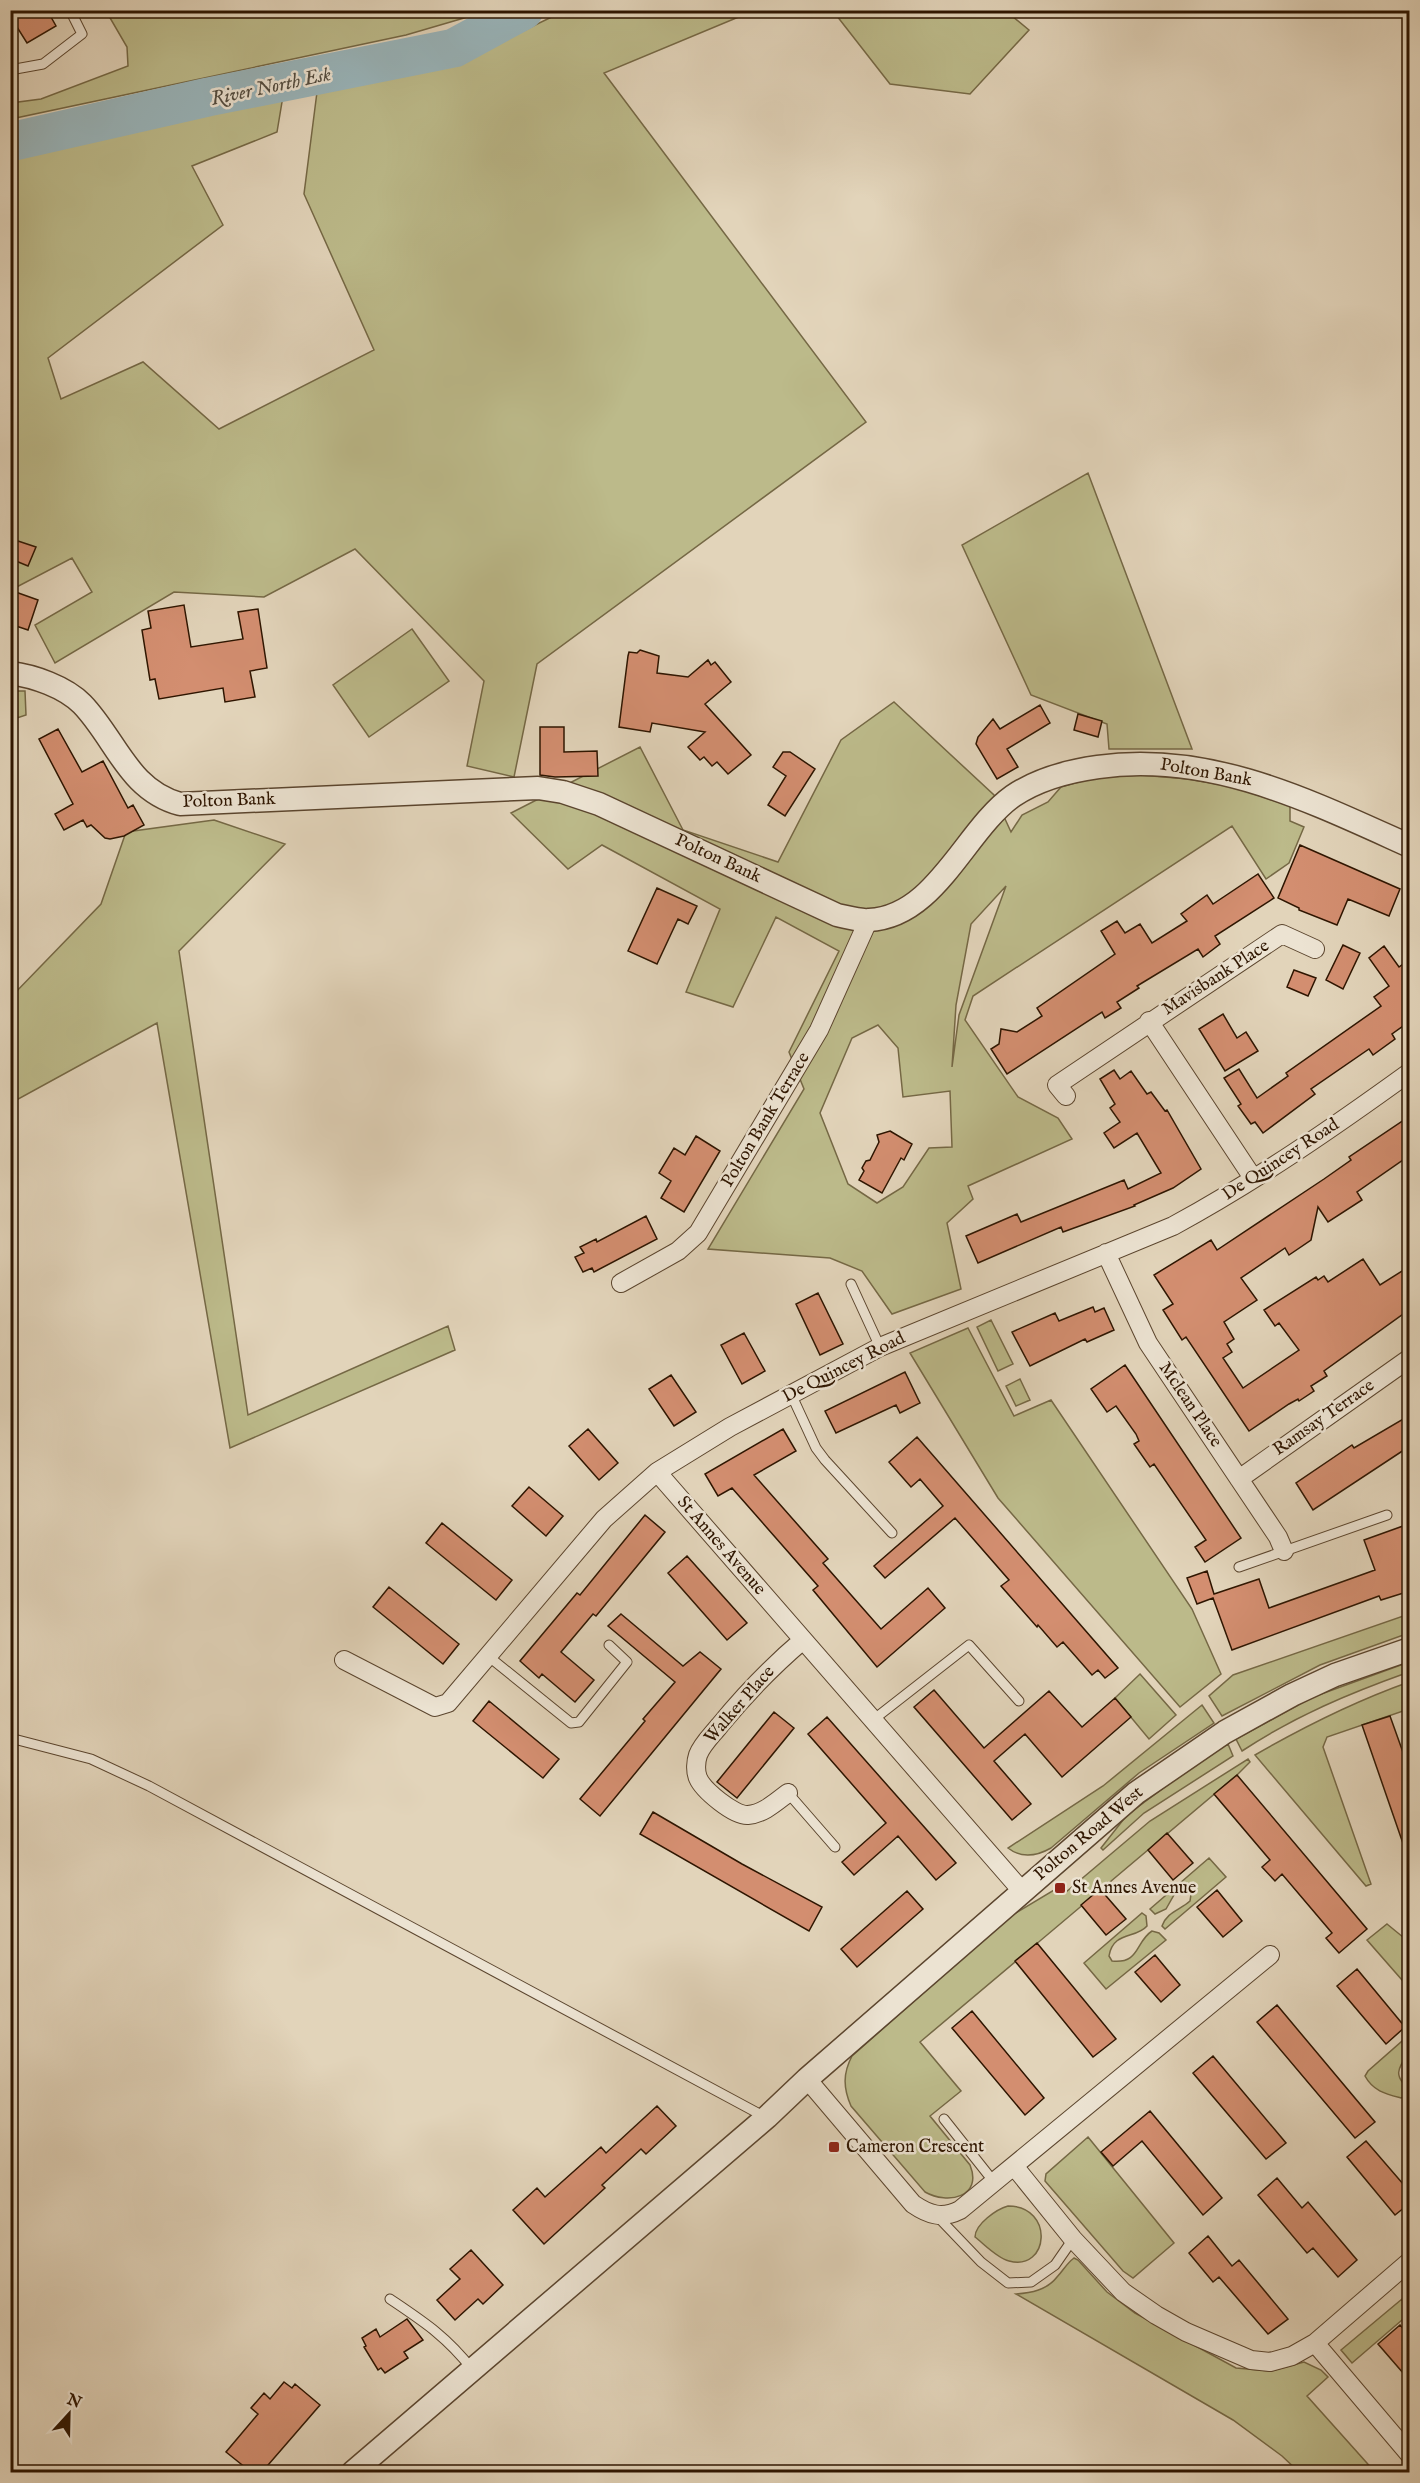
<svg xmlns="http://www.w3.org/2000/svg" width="1420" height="2483" viewBox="0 0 1420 2483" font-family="'IM FELL English',serif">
	<rect width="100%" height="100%" fill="#e2d4ba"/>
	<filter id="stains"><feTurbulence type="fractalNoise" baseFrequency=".00333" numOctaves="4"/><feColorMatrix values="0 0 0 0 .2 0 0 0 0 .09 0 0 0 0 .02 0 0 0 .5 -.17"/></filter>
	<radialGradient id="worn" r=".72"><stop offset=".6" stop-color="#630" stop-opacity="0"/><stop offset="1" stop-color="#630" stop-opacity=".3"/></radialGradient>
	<path fill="#bcba8a" stroke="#756845" stroke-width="1.5" fill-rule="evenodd" d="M106 11H488L406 35 11 119V103L41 99 128 66 127 47Z
		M564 11H753L604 73 866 422 537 664 514 777 467 766 484 681 355 549 264 597 174 592 55 663 35 625 92 592 72 558 11 590V150L284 90 277 132 192 166 223 225 48 358 61 399 143 362 219 429 374 350 304 194 317 92 467 58Z
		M833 11H1006L1029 30 970 94 890 84Z
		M1088 473 1192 749H1109L1107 724 1031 695 962 545Z
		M412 629 449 681 369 737 333 685Z
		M11 691H25L26 715 11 720Z
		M894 702 994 795 1011 832 1022 815 1048 802 1061 787 1093 778 1140 775 1188 779 1234 787 1290 806V821L1304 827 1289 863 1266 879 1232 826 973 996 965 1020 1018 1097 1058 1118 1072 1139 968 1186 973 1199 947 1223 961 1289 892 1314 862 1271 830 1258 708 1249 804 1089 789 1052 839 951 776 917 733 1007 686 992 720 909 602 845 568 869 511 813 640 747 683 830 778 862 841 740ZM1006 886 959 1015 952 1067 956 1005 971 924ZM878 1025 898 1048 903 1097 950 1091 952 1147 929 1148 903 1187 877 1203 848 1184 820 1113 852 1038Z
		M214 820 285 844 179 951 248 1415 448 1326 455 1350 230 1448 157 1023 11 1103V997L101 904 126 832Z
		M991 1320 1013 1364 998 1371 977 1327Z
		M968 1328 1014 1416 1051 1400 1192 1609 1221 1674 1180 1707 998 1498 910 1353Z
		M1020 1379 1030 1400 1016 1406 1006 1386Z
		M1409 1614V1633L1320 1665 1222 1716 1209 1696 1233 1675Z
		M1409 1662V1672C1350 1693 1295 1716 1242 1751L1236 1739 1313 1697Z
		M1140 1674 1176 1715 1149 1739 1115 1698Z
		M1409 1682V1709L1327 1737 1323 1747 1371 1884 1366 1886 1255 1755C1307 1725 1353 1702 1409 1682Z
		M1202 1705 1214 1723 1139 1773 1051 1848C1037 1856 1022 1859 1008 1848L1103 1786Z
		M1228 1744 1233 1756 1144 1813 1103 1850 1101 1848 1127 1815 1212 1752Z
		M1248 1759 1250 1762 1237 1775 920 2042 961 2091 930 2116 970 2165C983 2197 948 2205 925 2192L851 2106C843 2088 843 2073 852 2056L1009 1917 1054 1890 1066 1892 1150 1821Z
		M1209 1858 1226 1877 1165 1929 1162 1926C1167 1912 1180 1910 1190 1901L1191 1894 1188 1891 1180 1889 1174 1895 1166 1909 1155 1914 1150 1909Z
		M1142 1913 1146 1916 1147 1926C1136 1939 1113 1931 1109 1956L1112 1961C1140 1964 1135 1942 1152 1931L1159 1933 1166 1940 1106 1989 1084 1963Z
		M1387 1924 1409 1942V1988L1367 1940Z
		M1409 2035V2053C1386 2082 1409 2078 1406 2096L1401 2098C1386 2094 1373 2091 1365 2076L1368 2071Z
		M1088 2137 1174 2243 1133 2278 1123 2271 1045 2181 1046 2174Z
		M1008 2206C1055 2206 1049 2272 1009 2261 997 2258 984 2244 975 2237 975 2224 997 2209 1008 2206Z
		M1074 2258 1078 2260 1107 2292 1135 2313 1236 2368 1271 2371 1304 2362 1321 2370 1328 2377 1307 2396 1375 2472H1299L1282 2456 1233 2420 1016 2294C1031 2293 1047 2290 1057 2277 1063 2271 1066 2264 1074 2258Z
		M1402 2299 1409 2308V2314L1352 2363 1341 2350Z"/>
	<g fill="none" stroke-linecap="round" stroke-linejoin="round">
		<path stroke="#99b5bb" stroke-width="39" d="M10 142 208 97 454 48 524 10"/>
	</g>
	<path fill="#d38e70" stroke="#2e1500" stroke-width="1.5" d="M10 10H47L56 26 27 43 10 16Z
		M18 541 36 547 28 566 11 559Z
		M10 590 38 600 28 630 10 624Z
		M184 605 191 647 243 639 238 612 258 609 267 668 250 671 255 697 225 702 223 688 159 699 155 679 150 680 142 630 151 628 148 611Z
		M640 650 659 656 657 673 688 677 708 660 711 665 715 662 731 682 705 704 751 755 728 774 717 762 712 766 704 757 700 760 688 747 705 732 652 723 650 732 619 727 628 656 629 652 637 653Z
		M1040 705 1050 723 1007 749 1018 767 997 779 976 744 978 737 993 719 1000 729Z
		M1078 714 1102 721 1098 737 1074 730Z
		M540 727H564V752L597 751 598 776 555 777 540 775Z
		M58 729 82 772 103 761 128 808 133 805 144 825 124 836 110 839 105 838 91 825 87 827 83 820 64 830 55 814 73 804 39 739Z
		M783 752H790L815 769 785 816 768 805 786 776 773 767Z
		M1300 845 1400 889 1389 916 1348 899 1337 925 1299 910V908L1278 898Z
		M1258 874 1274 898 1215 936 1220 944 1203 957 1198 949 1137 986 1139 988 1117 1002 1121 1008 1105 1018 1102 1012 1007 1074 991 1049 999 1044 1001 1029 1017 1032 1042 1016 1037 1008 1115 954 1101 931 1117 921 1125 933 1140 924 1152 943 1187 921 1181 914 1207 895 1213 904Z
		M657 888 697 906 688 924 678 919 657 964 628 951Z
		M1343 945 1360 953 1343 989 1326 980Z
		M1384 946 1399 967 1410 959V1021L1392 1034 1395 1039 1373 1055 1369 1049 1311 1089 1315 1094 1263 1133 1255 1122 1251 1124 1238 1106 1241 1104 1224 1078 1239 1069 1257 1098 1288 1076 1286 1073 1381 1006 1374 997 1389 986 1369 958Z
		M1294 970 1316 978 1308 996 1287 987Z
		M1223 1014 1237 1038 1246 1032 1258 1051 1225 1071 1199 1029Z
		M1114 1070 1120 1079 1131 1071 1147 1094 1151 1092 1165 1111 1167 1110 1201 1169 1173 1188 1134 1205 1135 1206 1063 1232 1061 1227 978 1263 966 1236 1017 1214 1021 1222 1124 1180 1128 1189 1161 1173 1137 1133 1114 1148 1104 1133 1120 1122 1110 1108 1115 1104 1100 1079Z
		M1410 1116V1155L1357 1192 1362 1200 1328 1222 1318 1207 1311 1240 1289 1255 1285 1248 1241 1278 1257 1300 1224 1322 1234 1339 1227 1344 1232 1352 1223 1358 1243 1388 1299 1350 1279 1323 1275 1326 1264 1310 1316 1277 1318 1280 1324 1276 1328 1282 1363 1259 1380 1285 1410 1266V1309L1324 1371 1327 1376 1311 1386 1314 1391 1299 1401 1298 1399 1289 1404 1249 1431 1186 1337 1182 1340 1163 1310 1173 1304 1154 1275 1211 1240 1217 1250 1324 1179 1351 1160 1349 1157Z
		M890 1131 912 1144 904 1160 901 1158 882 1193 859 1180 864 1171 862 1168 866 1161 870 1160 879 1142 877 1135Z
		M696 1136 720 1151 684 1212 661 1198 671 1181 659 1173 674 1148 685 1155Z
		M646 1216 657 1239 594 1272 592 1268 583 1272 575 1257 584 1253 580 1247 596 1239 597 1242Z
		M818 1293 843 1344 820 1355 796 1304Z
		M1093 1307 1095 1312 1104 1308 1114 1330 1087 1342 1085 1339 1030 1366 1012 1332 1055 1313 1059 1321Z
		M744 1333 765 1371 742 1384 721 1345Z
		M1125 1365 1241 1538 1205 1562 1195 1547 1206 1540 1154 1464 1150 1467 1134 1444 1139 1441 1136 1434 1116 1406 1107 1412 1091 1389Z
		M905 1372 920 1403 900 1413 896 1405 836 1433 825 1411Z
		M671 1375 696 1412 674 1426 649 1389Z
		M1410 1415V1446L1313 1510 1296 1483 1352 1445 1354 1448Z
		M588 1429 618 1463 599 1480 569 1446Z
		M783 1429 796 1451 754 1475 828 1559 823 1563 881 1629 928 1588 945 1608 877 1667 813 1590 818 1586 732 1488 718 1496 705 1474Z
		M917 1437 1118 1668 1105 1678 1098 1670 1092 1675 1063 1642 1057 1647 1038 1625 1037 1627 1001 1586 1009 1580 955 1518 885 1578 874 1566 943 1506 920 1479 911 1487 889 1462Z
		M529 1487 563 1516 546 1536 512 1506Z
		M645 1515 665 1532 596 1616 593 1614 561 1652 594 1680 575 1702 542 1674 539 1678 520 1661 577 1593 580 1595Z
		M442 1523 512 1580 496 1600 426 1543Z
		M1403 1526 1410 1543V1591L1381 1600 1379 1596 1232 1650 1213 1598 1197 1604 1187 1578 1207 1571 1214 1594 1259 1579 1269 1608 1375 1570 1364 1540Z
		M687 1556 747 1623 727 1640 668 1573Z
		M389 1587 459 1644 443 1664 373 1607Z
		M621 1614 683 1666 700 1652 721 1669 600 1816 580 1799 645 1721 643 1719 675 1682 608 1626Z
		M934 1690 984 1748 1049 1691 1082 1727 1115 1698 1131 1717 1062 1777 1025 1734 994 1761 1031 1804 1012 1820 914 1707Z
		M489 1701 559 1759 543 1778 473 1721Z
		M774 1712 794 1728 737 1798 717 1782Z
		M1390 1716 1410 1772V1854L1407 1855 1362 1725Z
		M827 1717 956 1863 936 1880 898 1836 854 1875 842 1862 886 1823 808 1734Z
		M1237 1775 1367 1929 1339 1953 1326 1938 1332 1933 1282 1874 1275 1881 1262 1867 1270 1860 1214 1794Z
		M653 1812 742 1864 822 1907 809 1931 640 1834Z
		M1167 1833 1193 1863 1173 1880 1148 1850Z
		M1100 1889 1126 1919 1106 1935 1081 1905Z
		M1217 1890 1242 1921 1223 1937 1197 1907Z
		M907 1891 923 1909 857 1967 841 1949Z
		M1037 1943 1116 2039 1093 2057 1015 1961Z
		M1155 1955 1180 1985 1161 2002 1135 1972Z
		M1357 1969 1405 2027 1386 2044 1337 1986Z
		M1277 2005 1375 2122 1355 2138 1257 2022Z
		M972 2011 1044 2098 1025 2115 952 2028Z
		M1213 2056 1286 2143 1266 2159 1193 2073Z
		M657 2106 676 2126 646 2154 641 2149 602 2185 605 2188 544 2244 513 2210 537 2188 545 2197 601 2147 606 2153Z
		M1150 2111 1222 2198 1203 2215 1142 2141 1113 2166 1101 2152Z
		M1366 2141 1410 2192V2203L1395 2215 1347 2157Z
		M1277 2178 1302 2208 1308 2202 1357 2260 1338 2277 1313 2248 1307 2253 1258 2195Z
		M1208 2236 1232 2266 1239 2260 1288 2319 1268 2334 1219 2277 1213 2282 1189 2253Z
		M471 2250 503 2285 483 2304 478 2299 455 2320 437 2300 460 2279 450 2269Z
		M407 2319 423 2340 404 2352 408 2358 385 2373 381 2368 378 2370 364 2347 366 2346 362 2338 376 2329 380 2337Z
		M1400 2325 1410 2336V2381L1378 2344Z
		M284 2382 292 2388 295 2384 320 2405 262 2472H251L226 2452 258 2414 251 2408 264 2393 270 2399Z"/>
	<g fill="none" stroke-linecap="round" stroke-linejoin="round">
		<defs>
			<path id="service" d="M10 70 43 64 82 34 70 10
				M851 1284 880 1347
				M791 1394 816 1448 825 1460 892 1533
				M1239 1567 1387 1515
				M488 1656 571 1723 579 1722 627 1662 609 1645
				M873 1720 969 1645 1019 1701
				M10 1738 91 1759 149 1786 765 2117
				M788 1793 835 1847
				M944 2119 994 2182
				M937 2216 981 2262 1008 2283 1031 2282 1055 2265 1073 2239
				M390 2299C424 2322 446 2336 472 2369"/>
			<path id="minor" d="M1149 1021 1253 1178
				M1066 1096 1057 1085 1282 934 1315 949
				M1106 1253 1148 1343 1278 1537 1284 1551
				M621 1283 678 1251 698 1233 819 1030 868 921
				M657 1472 1022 1891
				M1239 1479 1410 1358
				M344 1660 435 1707 448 1703 604 1519 657 1472 730 1427 880 1347 1173 1226C1256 1181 1334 1127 1410 1072
				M788 1793C776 1802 763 1814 748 1815 734 1816 703 1790 698 1778 695 1771 696 1761 698 1755 702 1744 713 1734 720 1725 747 1692 770 1668 803 1640
				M807 2079 913 2204C929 2215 942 2219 960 2210L1270 1955
				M1014 2166 1073 2239 1123 2292 1156 2315 1186 2332 1251 2360 1270 2362 1292 2356 1315 2343 1410 2261
				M1315 2343 1410 2455"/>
			<path id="tertiary" d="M10 673C34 676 65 687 82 704 116 739 128 790 180 804L538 788 563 792 599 804 837 915C847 917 859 921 869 920 936 917 965 830 1013 796 1038 779 1069 771 1098 767 1210 751 1310 801 1410 846
				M353 2472 767 2117 807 2079 1136 1793 1225 1732 1292 1695 1335 1675 1410 1649"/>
		</defs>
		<use href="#service" stroke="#5b452e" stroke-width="11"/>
		<use href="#minor" stroke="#5b452e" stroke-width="20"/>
		<use href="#tertiary" stroke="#5b452e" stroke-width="25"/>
		<use href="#service" stroke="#ece3d2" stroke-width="9"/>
		<use href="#minor" stroke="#ece3d2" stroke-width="18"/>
		<use href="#tertiary" stroke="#ece3d2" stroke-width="22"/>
	</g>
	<g fill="#8f2418" stroke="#ece3d2" stroke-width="2">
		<rect x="1054" y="1882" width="12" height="12" rx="3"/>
		<rect x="828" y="2141" width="12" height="12" rx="3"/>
	</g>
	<g text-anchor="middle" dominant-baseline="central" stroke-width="5" stroke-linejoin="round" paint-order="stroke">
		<g font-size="18" fill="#2e1500" stroke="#ece3d2">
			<text transform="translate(1206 773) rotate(10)">Polton Bank</text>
			<text transform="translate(229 801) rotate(-2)">Polton Bank</text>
			<text transform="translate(718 859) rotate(25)">Polton Bank</text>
			<text transform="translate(1216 978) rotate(-33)">Mavisbank Place</text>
			<text transform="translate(766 1120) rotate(-59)">Polton Bank Terrace</text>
			<text transform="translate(1281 1160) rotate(-33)">De Quincey Road</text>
			<text transform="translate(844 1368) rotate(-27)">De Quincey Road</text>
			<text transform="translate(1190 1405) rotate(56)">Mclean Place</text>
			<text transform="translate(1324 1418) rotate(-35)">Ramsay Terrace</text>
			<text transform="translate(721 1546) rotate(49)">St Annes Avenue</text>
			<text transform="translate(740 1705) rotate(-49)">Walker Place</text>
			<text transform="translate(1089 1834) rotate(-40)">Polton Road West</text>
		</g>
		<g font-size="18" fill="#2e1500" stroke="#ece3d2" text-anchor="start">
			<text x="1072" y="1888">St Annes Avenue</text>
			<text x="846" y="2147">Cameron Crescent</text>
		</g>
		<g font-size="20" font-style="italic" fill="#534d41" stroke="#ece3d2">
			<text transform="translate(271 87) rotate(-12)">River North Esk</text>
		</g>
	</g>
	<rect width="1420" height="2483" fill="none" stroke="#e2d4ba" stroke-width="36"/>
	<rect x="12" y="12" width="1396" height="2459" fill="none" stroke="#2e1500" stroke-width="3"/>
	<rect x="18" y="18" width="1384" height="2447" fill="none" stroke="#2e1500" stroke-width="1.5"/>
	<g transform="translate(69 2414) rotate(22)" stroke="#ece3d2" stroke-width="4.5" paint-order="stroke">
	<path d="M0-4.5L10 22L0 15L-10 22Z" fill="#2e1500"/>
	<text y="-9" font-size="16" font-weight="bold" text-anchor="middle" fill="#2e1500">N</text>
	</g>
	<rect width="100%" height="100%" filter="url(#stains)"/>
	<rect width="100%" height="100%" fill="url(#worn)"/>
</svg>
